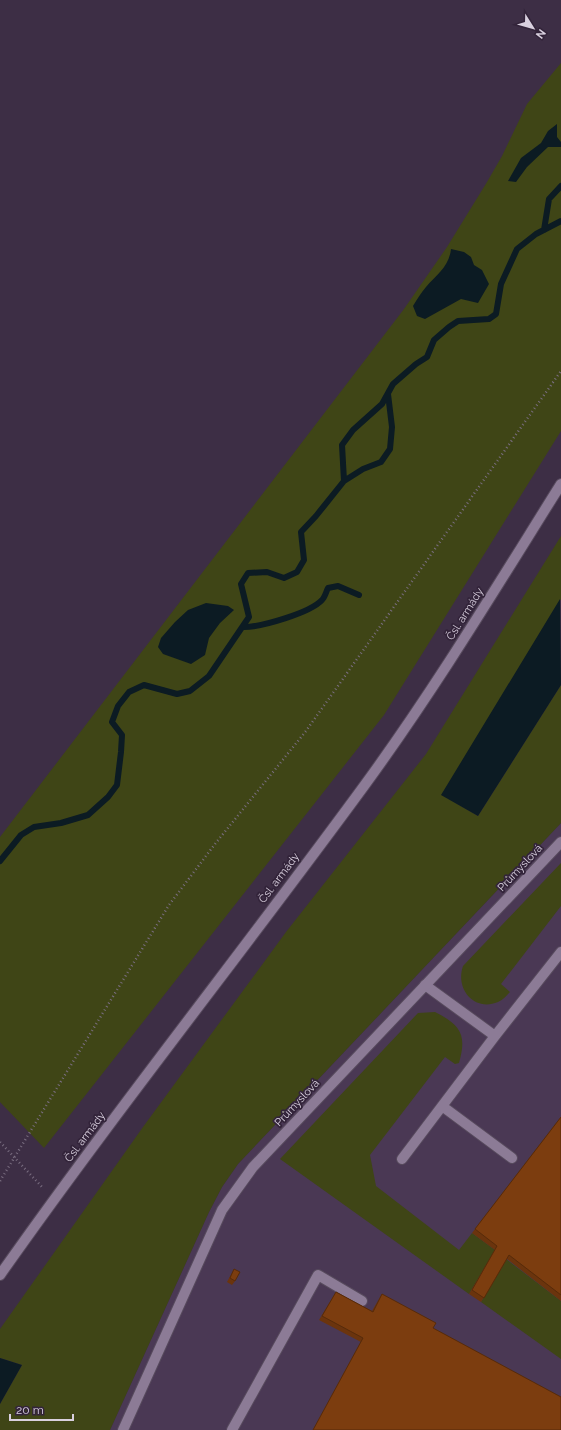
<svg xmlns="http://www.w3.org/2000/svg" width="561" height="1430" viewBox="0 0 561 1430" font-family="Raleway,sans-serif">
	<rect width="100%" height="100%" fill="#3d2e45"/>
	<path fill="#4a3854" d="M561 823V1430H110L209 1212 222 1187 238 1164Z"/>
	<path fill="#3f4516" d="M561 63V431L384 715 44 1148 0 1102V837L404 309 447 247 487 182 502 156 527 104Z
		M561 536V599L442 795 478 816 561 685V823L238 1164 222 1187 209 1212 110 1430H0V1404L22 1365 0 1358V1329L143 1127 286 932 426 754Z
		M561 863V906L501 984 510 992C507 995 503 1000 498 1002 474 1012 455 989 463 966Z
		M435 1012C461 1025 467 1035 459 1063L455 1064 445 1057 370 1155 376 1186 459 1250 472 1233 495 1250 469 1294 280 1159 418 1013Z
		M506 1259 561 1301V1359L481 1302Z"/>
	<path fill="#0c1b23" d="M557 124V137L561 142V147H548L527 167 516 182 508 181 521 158 541 143 548 131Z
		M451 249 464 252 471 257 474 265 482 270 489 284 478 303 461 299 425 319 417 316 413 306C417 299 421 293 426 287 437 274 449 267 451 249Z
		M560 599 561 685 478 816 441 795Z
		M206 603 228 606 234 610 220 623 209 638 205 655 191 664 163 654 158 647 161 638 175 622 188 610Z
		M0 1358 22 1365 0 1404Z"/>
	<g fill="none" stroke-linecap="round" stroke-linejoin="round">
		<path stroke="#0c1b23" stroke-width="6" d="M544 230 549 199 561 186
			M344 481 363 469 381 462 390 449 392 427 388 394
			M244 627C261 627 310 613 322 600 325 597 326 592 328 588L338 586 359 595
			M0 861 21 835 34 827 61 823 88 815 108 797 117 785 121 752 122 735 112 722 118 706 129 692 144 685 177 694 190 691 209 676 249 617 241 584 248 573 267 572 284 578 297 572 304 560 301 532 316 516 344 481 342 445 353 430 382 404 393 384 416 364 427 357 434 340 449 327 458 321 489 319 496 314 501 284 517 249 536 234 561 221"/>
		<defs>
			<path id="lane" d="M425 985 495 1036
				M442 1106 512 1158
				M402 1159 495 1036 561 952
				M232 1430 318 1275 362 1301"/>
			<path id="street" d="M123 1430 222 1210 253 1167 561 842"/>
			<path id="secondary" d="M0 1275C117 1109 244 950 364 786 435 689 497 586 561 484"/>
		</defs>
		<use href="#lane" stroke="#574a5d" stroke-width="12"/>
		<use href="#street" stroke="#574a5d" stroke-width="12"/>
		<use href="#secondary" stroke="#574a5d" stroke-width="12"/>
		<path stroke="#7a6e81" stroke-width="2.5" stroke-dasharray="1 3" stroke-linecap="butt" d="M0 1142 43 1188
			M0 1181 169 905 215 844 306 731 561 371"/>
		<use href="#lane" stroke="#8c7b96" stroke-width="10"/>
		<use href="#street" stroke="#8c7b96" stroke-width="10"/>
		<use href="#secondary" stroke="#8c7b96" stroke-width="10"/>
	</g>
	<path fill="#6b340d" d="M561 1117V1301L507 1259 481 1302 469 1294 495 1250 472 1233Z
		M234 1269 235 1281 232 1285 227 1282Z
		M336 1292 372 1311 382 1294 433 1328 561 1430H313L361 1342 319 1320Z"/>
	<path fill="#7c3d0f" stroke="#572b0a" d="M561 1117V1295L509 1255 484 1298 472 1290 497 1246 475 1229Z
		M234 1269 240 1272 235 1281 230 1278Z
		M336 1292 373 1312 382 1294 436 1323 433 1328 561 1397V1430H313L363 1338 322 1316Z"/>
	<g text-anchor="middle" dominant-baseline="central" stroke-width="3.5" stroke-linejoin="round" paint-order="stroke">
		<g font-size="11" fill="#d9d0df" stroke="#33243a">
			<text transform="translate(465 614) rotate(-58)">Čsl. armády</text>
			<text transform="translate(520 868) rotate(-47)">Průmyslová</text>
			<text transform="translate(279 878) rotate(-53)">Čsl. armády</text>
			<text transform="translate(297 1103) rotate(-47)">Průmyslová</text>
			<text transform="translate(85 1137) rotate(-53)">Čsl. armády</text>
		</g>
	</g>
	<g transform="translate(533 28) rotate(127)" stroke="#33243a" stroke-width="3" paint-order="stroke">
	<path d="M0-3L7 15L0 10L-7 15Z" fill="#d9d0df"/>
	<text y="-6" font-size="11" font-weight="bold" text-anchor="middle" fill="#d9d0df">N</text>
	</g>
	<path d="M10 1414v6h63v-6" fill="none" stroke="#d9d0df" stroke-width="2"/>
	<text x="16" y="1414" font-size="12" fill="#d9d0df" stroke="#33243a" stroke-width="3" paint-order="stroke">20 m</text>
</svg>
